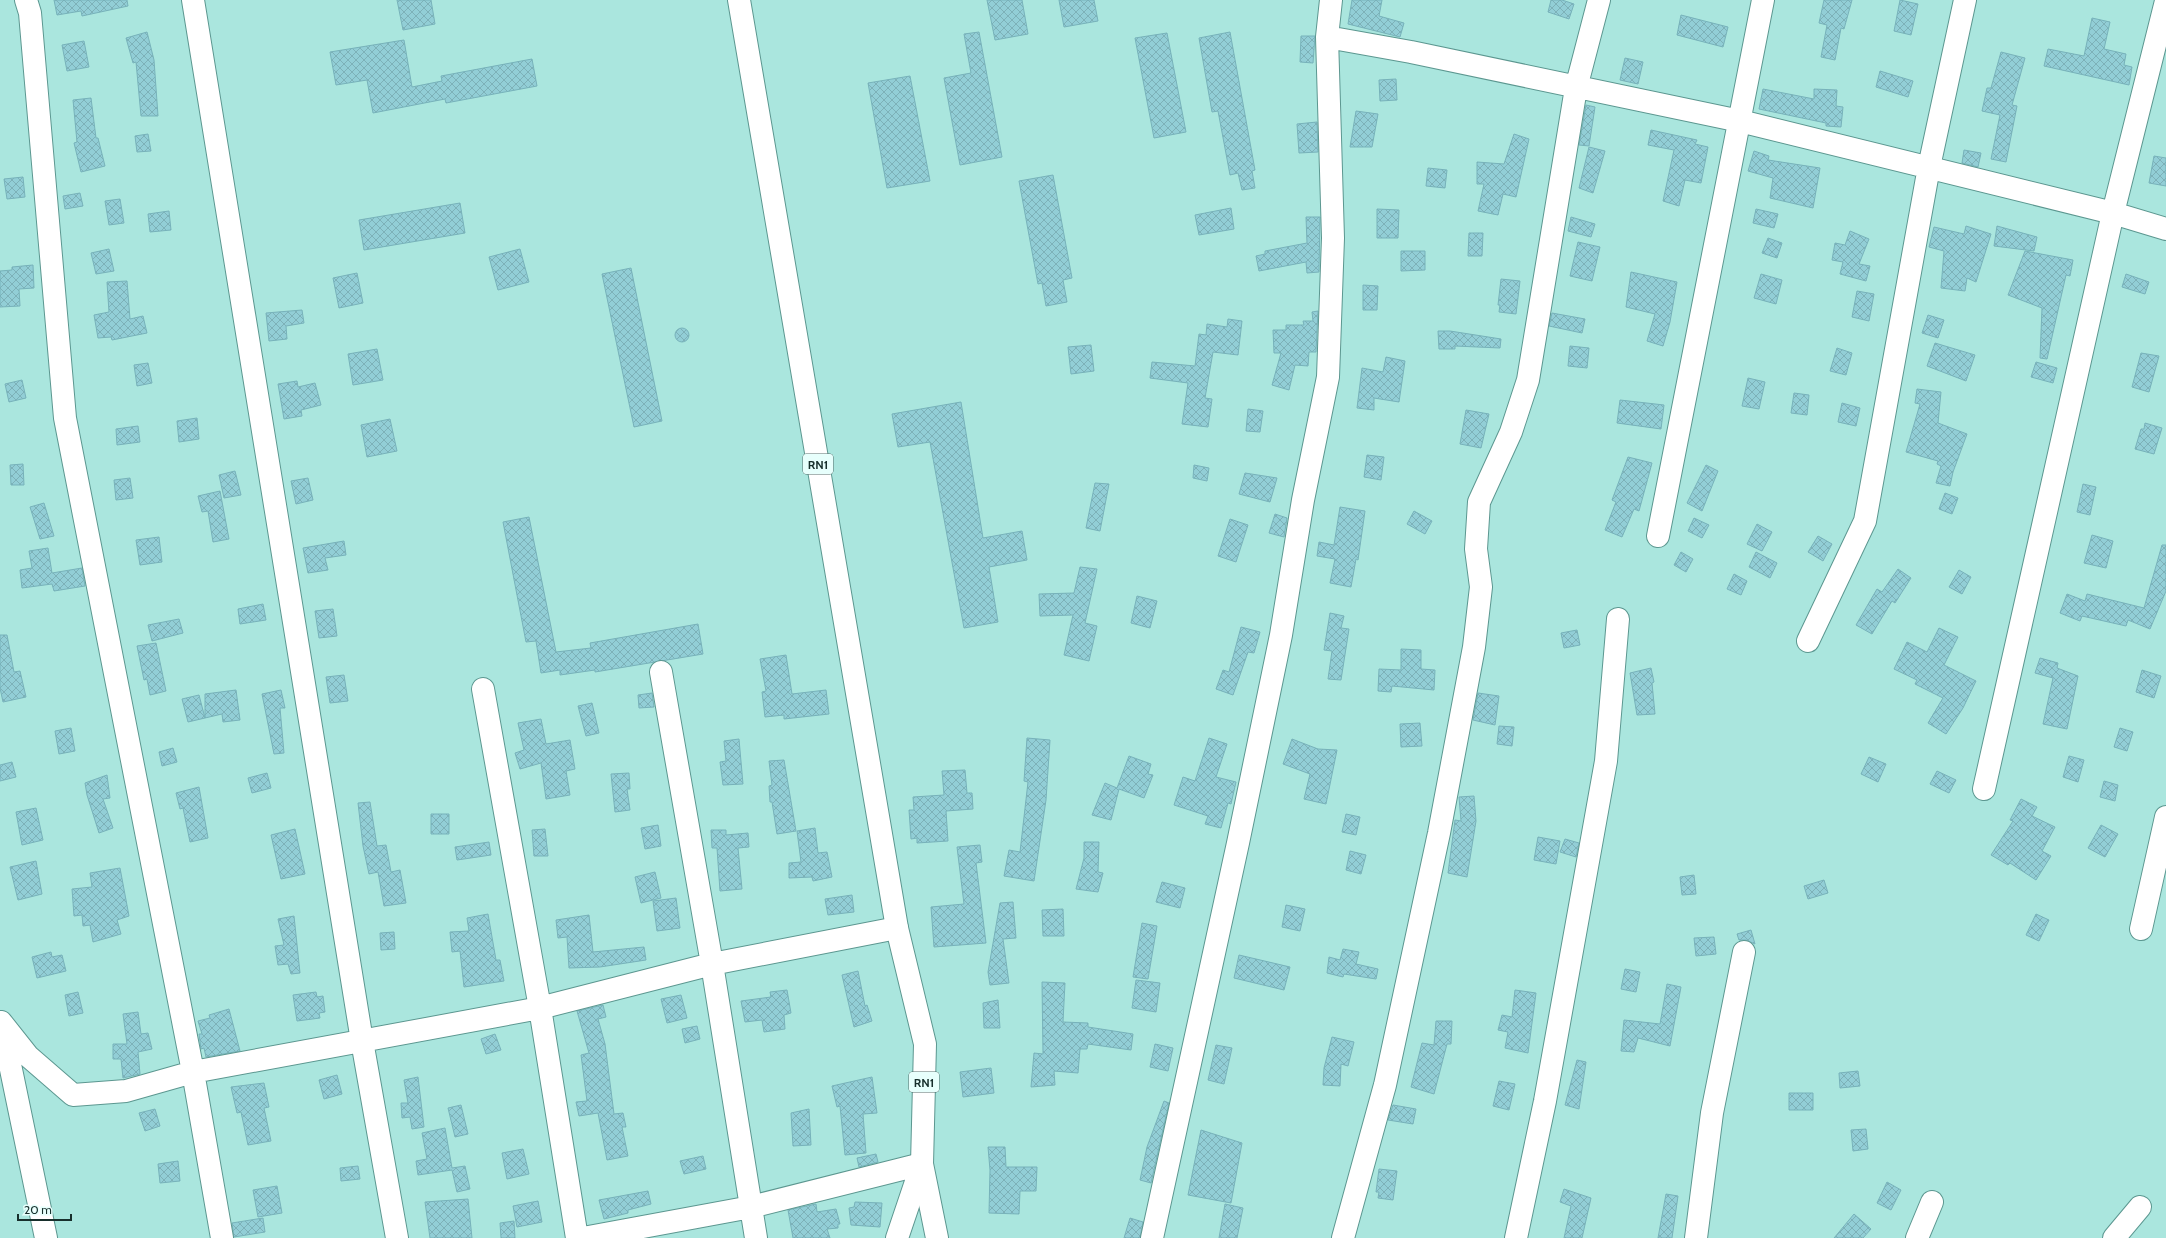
<svg xmlns="http://www.w3.org/2000/svg" width="2166" height="1238" viewBox="0 0 2166 1238" font-family="Cabin,sans-serif">
	<defs>
		<pattern id="building-cross-hatch" width="8" height="8" patternUnits="userSpaceOnUse"><rect width="8" height="8" fill="#92ced6"/><path d="M0 0l8 8M0 8l8-8" fill="none" stroke="#7db1b8"/></pattern>
	</defs>
	<rect width="100%" height="100%" fill="#aae6de"/>
	<path fill="url(#building-cross-hatch)" stroke="#77b2ba" d="M54 0H127L128 6 82 16 81 11 57 15Z
		M397 0H431L435 24 403 30Z
		M987 0H1022L1028 34 995 40Z
		M1059 0H1094L1098 21 1064 27Z
		M1352 0H1382L1379 16 1404 23 1400 37 1348 24Z
		M1551 0H1562L1574 4 1569 19 1548 12Z
		M1824 0H1852L1844 29 1841 28 1835 60 1821 57 1827 25 1819 23Z
		M1900 0 1918 4 1911 35 1894 31Z
		M1681 15 1728 27 1723 47 1677 35Z
		M2092 18 2110 22 2104 49 2126 54 2124 65 2132 67 2129 85 2044 66 2048 49 2084 56Z
		M147 32 154 60 158 116H141L136 62 133 63 126 38Z
		M979 32 1002 157 960 165 944 78 971 73 964 34Z
		M1230 32 1255 170 1252 171 1255 188 1242 190 1238 173 1230 175 1218 111 1212 112 1199 38Z
		M1167 33 1186 132 1154 138 1135 38Z
		M1301 36H1315L1313 63 1300 62Z
		M404 40 412 87 442 81 441 76 532 59 537 86 446 103 445 99 373 113 367 80 336 85 330 52Z
		M84 41 89 67 67 71 62 45Z
		M2001 52 2025 58 2012 105 2017 106 2006 162 1991 159 2000 115 1982 111 1987 88H1991Z
		M1625 58 1643 62 1638 84 1620 80Z
		M1880 71 1913 81 1908 97 1876 87Z
		M910 76 930 181 887 188 868 83Z
		M1396 79 1397 100 1380 101 1379 80Z
		M1763 89 1814 99V89L1837 90 1836 106 1843 107 1841 127 1826 126V123L1759 109Z
		M91 98 96 138H98L105 166 81 172 74 143 77 142 73 100Z
		M1586 105 1595 107 1589 146 1579 145Z
		M1356 111 1378 114 1372 147H1350Z
		M1317 122 1318 152 1299 153 1297 124Z
		M1651 130 1697 140 1695 144 1708 147 1701 183 1685 180 1679 206 1663 201 1674 150 1648 145Z
		M148 134 151 151 137 152 135 136Z
		M1514 134 1529 139 1516 197 1503 194 1498 215 1478 211 1484 184H1477V162L1504 164Z
		M1589 147 1605 151 1593 193 1579 188Z
		M1964 150 1981 153 1978 167 1962 163Z
		M1754 151 1769 156 1768 160 1820 168 1813 208 1770 198 1773 178 1748 171Z
		M2154 156 2166 158V186L2149 183Z
		M1428 168 1447 170 1445 188 1426 186Z
		M1053 175 1072 278 1063 280 1067 302 1046 306 1042 283 1038 284 1019 181Z
		M23 177 25 197 7 199 4 179Z
		M80 193 83 206 65 209 63 196Z
		M120 199 124 223 109 225 105 201Z
		M460 203 465 233 364 250 359 220Z
		M1231 208 1234 229 1199 235 1195 215Z
		M1377 209 1399 210 1398 238H1377Z
		M1756 209 1778 214 1774 228 1753 223Z
		M169 211 171 230 150 232 148 214Z
		M1306 217H1320L1319 272 1307 273 1306 262 1259 271 1256 256 1265 254V251L1307 243Z
		M1571 217 1595 224 1591 237 1568 231Z
		M1966 226 1991 234 1976 282 1967 278 1965 291 1941 288 1944 251 1929 247 1934 227 1964 234Z
		M1997 226 2037 237 2034 251 1994 246Z
		M1850 231 1869 239 1859 264 1870 266 1866 281 1840 274 1843 262 1832 260 1835 243 1845 245Z
		M1469 233H1483L1482 256H1468Z
		M1768 238 1782 243 1777 258 1762 253Z
		M1578 242 1600 247 1592 281 1570 276Z
		M109 249 114 271 96 274 91 253Z
		M520 249 529 282 498 290 489 257Z
		M1401 251H1425V270L1401 271Z
		M2025 251 2073 260 2070 276 2066 275 2047 359 2040 358 2042 308 2008 295Z
		M33 265 34 288 19 289 20 306 0 307V271L12 270V267Z
		M631 268 662 421 634 427 602 274Z
		M1631 272 1677 282 1670 322 1663 346 1647 341 1655 314 1626 307Z
		M357 273 363 303 339 308 333 278Z
		M1761 274 1782 280 1776 304 1754 298Z
		M2126 274 2149 282 2145 294 2122 287Z
		M1501 279 1520 281 1516 314 1499 312 1500 305H1498Z
		M127 281 130 319 143 316 147 333 112 340 111 337 98 338 94 315 109 312 107 282Z
		M1363 285 1378 286 1377 310H1363Z
		M1857 291 1874 294 1869 321 1852 317Z
		M302 310 304 323 286 326 287 339 269 341 266 313Z
		M1318 311 1316 352H1309L1308 366 1295 365 1289 390 1272 385 1281 353H1274L1273 330H1286V325H1304L1303 321H1313L1312 312Z
		M1552 313 1585 319 1582 333 1549 326Z
		M1928 315 1944 320 1938 338 1922 333Z
		M1228 319 1242 321 1238 355 1213 352 1205 398 1212 399 1208 427 1182 424 1188 383 1150 378 1152 362 1195 366 1199 334 1206 335 1207 324 1227 327Z
		M675 335a7 7 0 1 1 14 0a7 7 0 1 1-14 0Z
		M1438 331H1450L1501 339 1500 348 1455 346V349H1439Z
		M1935 343 1975 355 1966 381 1927 366Z
		M1091 345 1094 371 1071 374 1068 347Z
		M1570 346 1589 348 1587 368 1568 366Z
		M1837 348 1852 353 1846 375 1830 371Z
		M377 349 383 380 353 385 348 354Z
		M2141 353 2159 356 2149 392 2132 387Z
		M1386 357 1405 361 1399 402 1374 398V410L1357 408 1362 368 1383 372Z
		M2036 362 2057 368 2053 383 2031 377Z
		M148 363 152 383 137 386 134 365Z
		M1748 378 1765 382 1759 409 1742 406Z
		M22 380 26 398 9 402 5 384Z
		M297 381 298 387 315 383 321 405 301 410 302 416 284 419 278 384Z
		M1917 389 1941 392 1938 423 1967 434 1953 472 1950 486 1936 483 1941 466 1937 464 1938 461 1906 452 1920 404 1915 403Z
		M1794 393 1809 395 1807 415 1791 413Z
		M1620 400 1664 405 1661 429 1617 423Z
		M961 402 983 538 1022 531 1027 560 989 567 998 622 964 628 930 442 898 447 892 414Z
		M1842 403 1860 408 1856 426 1838 422Z
		M1248 409 1263 411 1260 432 1246 431Z
		M1466 410 1489 414 1481 448 1460 444Z
		M197 418 199 439 179 442 177 421Z
		M390 419 397 451 367 457 361 425Z
		M2145 423 2162 428 2154 454 2135 449 2141 429H2144Z
		M138 426 140 442 117 445 116 429Z
		M1367 455 1384 457 1381 480 1364 477Z
		M1628 457 1652 463 1639 511 1634 509 1622 537 1605 530 1616 502 1612 500Z
		M23 464 24 485H11L10 465Z
		M1194 465 1209 468 1207 481 1193 478Z
		M1706 465 1718 471 1702 511 1687 503Z
		M235 471 241 495 224 498 219 475Z
		M1245 473 1277 478 1270 502 1239 494Z
		M130 478 133 498 116 500 114 480Z
		M308 478 313 500 296 504 291 481Z
		M1095 483 1109 484 1100 531 1086 528Z
		M2083 484 2096 487 2090 515 2077 512Z
		M220 491 229 539 213 542 208 511 202 512 198 496Z
		M1945 493 1958 498 1952 514 1939 509Z
		M44 503 54 536 40 539 30 507Z
		M1340 507 1365 511 1358 560 1356 559 1351 587 1330 583 1335 559 1317 556 1319 542 1334 545Z
		M1414 511 1432 521 1425 534 1407 524Z
		M1275 514 1287 518 1284 537 1269 533Z
		M529 517 556 652 591 648 590 643 698 624 703 654 595 672V670L560 675V670L541 673 536 641 526 642 503 522Z
		M1694 518 1709 525 1702 538 1688 531Z
		M1230 519 1248 525 1236 562 1218 556Z
		M1757 524 1772 532 1762 551 1747 544Z
		M2092 535 2113 541 2106 568 2084 563Z
		M1818 536 1832 544 1823 561 1808 552Z
		M159 537 162 562 140 565 136 540Z
		M344 541 346 555 325 558 328 570 308 573 303 548Z
		M2162 545H2166V591L2150 629 2128 620 2126 626 2082 616 2080 621 2060 613 2067 594 2085 601 2087 594 2144 608Z
		M48 548 52 573 82 568 85 586 54 591 52 584 22 588 20 570 32 568 29 551Z
		M1681 552 1693 559 1686 572 1674 565Z
		M1756 552 1777 563 1770 578 1749 567Z
		M1080 567 1097 569 1085 623 1097 626 1089 661 1064 655 1073 615 1040 616 1039 594 1074 593Z
		M1898 569 1911 578 1895 603 1892 601 1872 634 1856 625 1877 589 1882 592Z
		M1959 570 1971 577 1962 594 1949 587Z
		M1734 574 1747 581 1741 595 1727 589Z
		M1137 596 1157 601 1150 628 1131 623Z
		M263 604 266 620 240 624 238 609Z
		M333 609 337 636 319 638 315 611Z
		M1330 613 1344 616 1341 628 1349 629 1341 680 1328 679 1332 651 1324 650Z
		M179 619 183 633 152 641 148 625Z
		M1241 627 1260 632 1254 653 1248 652 1233 695 1216 689 1223 670 1229 672Z
		M1939 628 1958 637 1944 665 1976 681 1963 708 1946 734 1928 723 1943 698 1915 684 1917 680 1894 669 1907 642 1927 652Z
		M1577 630 1580 645 1564 648 1561 633Z
		M0 635H7L14 672 20 671 26 697 3 702 0 688Z
		M156 643 166 691 150 695 147 679 144 680 137 646Z
		M1401 649 1421 650V669L1435 670 1434 690 1392 686 1391 692 1378 691 1379 669 1401 670Z
		M786 655 792 694 826 690 829 714 784 719V715L765 717 762 692 766 691 760 659Z
		M2040 658 2058 663 2057 668 2078 676 2067 729 2043 724 2053 678 2035 673Z
		M1651 668 1654 682 1652 683 1655 714 1637 715 1630 673Z
		M2142 670 2161 676 2154 698 2136 692Z
		M344 675 348 701 330 703 326 677Z
		M236 690 240 720 223 722 222 714 188 722 182 699 199 695 205 718V694Z
		M281 690 285 708H280L284 753 274 754 262 694Z
		M652 693 654 707 639 708 638 695Z
		M1478 693 1499 696 1495 725 1473 720Z
		M592 703 599 733 586 736 578 706Z
		M541 719 546 744 570 740 575 769 566 771 570 795 546 799 541 763 520 769 515 753 524 750 518 723Z
		M1420 723 1422 746 1401 747 1400 724Z
		M1499 726 1514 727 1512 746 1497 744Z
		M71 728 75 751 59 754 55 731Z
		M2120 728 2133 732 2127 751 2114 747Z
		M1027 738 1050 740 1046 800 1034 881 1004 876 1009 850 1020 852 1028 782 1024 781Z
		M1209 738 1227 744 1216 777 1236 782 1231 804 1228 803 1221 828 1205 824 1208 816 1174 805 1183 777 1195 781Z
		M739 739 743 784 723 785 720 762 726 761 724 741Z
		M1292 739 1318 749 1337 750 1326 804 1304 799 1310 774 1283 764Z
		M173 748 177 762 162 766 159 752Z
		M1129 756 1151 764 1148 774 1153 775 1144 798 1119 789 1111 820 1092 815 1105 783 1117 788Z
		M2069 756 2084 760 2078 782 2063 777Z
		M1869 757 1886 764 1878 782 1861 774Z
		M784 760 796 831 777 834 772 802H770L769 786 772 785 769 761Z
		M12 762 16 777 0 781V765Z
		M965 770 967 793H972L973 809 946 811 948 841 917 843V838L911 839 909 810H914L913 797 944 795 942 771Z
		M1937 771 1956 780 1949 793 1930 784Z
		M267 773 271 788 252 793 248 778Z
		M629 773 630 789H627L630 810 615 812 611 774Z
		M107 775 110 798 103 799 113 828 99 833 87 795 85 783Z
		M2104 781 2118 785 2115 801 2100 797Z
		M199 787 208 838 190 842 183 808 180 809 176 793Z
		M1474 796 1476 821 1467 877 1448 873 1455 820 1461 821 1459 797Z
		M2021 799 2037 807 2032 816 2055 827 2042 851 2051 856 2036 880 2010 863 2008 865 1991 855 2013 821 2010 820Z
		M370 802 377 846 386 845 391 872 400 870 406 903 384 906 378 872 369 874 363 846 358 803Z
		M36 808 43 840 22 845 16 812Z
		M431 814H449V834H431Z
		M1346 814 1360 817 1356 835 1342 832Z
		M658 825 661 846 645 849 641 828Z
		M2101 825 2118 834 2105 857 2088 848Z
		M815 828 818 853 827 852 832 877 813 881 812 877 789 878V863L801 862 797 831Z
		M295 829 305 874 281 879 271 835Z
		M545 829 548 856H534L532 830Z
		M711 830H726V835L748 833 749 847 738 848 742 889 720 891 717 848H712Z
		M1538 837 1560 841 1556 864 1534 860Z
		M1565 839 1579 843 1576 857 1560 852Z
		M489 842 491 855 457 860 455 847Z
		M1084 842H1099L1098 872 1103 873 1098 892 1076 889 1084 858Z
		M980 845 982 862 976 863 986 943 934 947 931 907 964 904 957 847Z
		M1350 851 1366 855 1361 874 1346 870Z
		M36 861 42 894 18 900 10 867Z
		M120 868 129 916 117 920 121 934 93 942 90 925 83 926 82 915 74 916 72 889 92 887 90 873Z
		M655 872 661 898 641 903 635 877Z
		M1694 875 1696 894 1682 895 1680 877Z
		M1824 880 1828 893 1808 899 1804 886Z
		M1162 882 1185 888 1180 908 1156 902Z
		M852 895 854 912 828 915 825 899Z
		M676 898 680 928 657 931 653 901Z
		M1013 902 1016 938 1003 939 1009 983 990 985 988 972 1000 903Z
		M1286 905 1305 909 1300 931 1282 927Z
		M1063 909 1064 936H1043L1042 910Z
		M488 914 496 960H500L504 981 464 987 460 951 452 952 450 932 469 931 467 918Z
		M2036 914 2049 920 2039 941 2026 935Z
		M589 915 593 952 644 947 646 960 600 967 569 968 567 937 558 938 556 920Z
		M294 916 300 973 291 974 288 964 278 965 275 946 284 945 278 919Z
		M1142 923 1157 926 1148 979 1133 977Z
		M1751 930 1755 944 1746 940H1739L1737 934Z
		M394 932 395 949 381 950 380 933Z
		M1714 937 1716 954 1696 956 1694 938Z
		M1343 949 1359 952 1356 964 1378 969 1376 979 1344 974 1343 977 1327 973 1329 957 1340 960Z
		M51 952 52 957 62 955 66 971 37 978 32 957Z
		M1239 955 1290 967 1284 990 1234 978Z
		M1625 969 1640 972 1636 992 1621 989Z
		M858 971 865 1006 867 1005 872 1021 854 1027 842 975Z
		M1136 980 1160 983 1156 1012 1132 1008Z
		M1042 982 1065 983 1063 1022 1088 1023V1027L1133 1034 1131 1050 1088 1044 1087 1049H1080L1078 1073 1054 1071 1055 1085 1031 1087 1034 1053 1043 1054Z
		M1667 984 1681 987 1670 1046 1638 1038 1634 1052 1621 1051 1624 1020 1660 1024Z
		M787 990 791 1013 784 1015 785 1029 764 1032 762 1020 745 1022 741 1001 771 997 770 992Z
		M1515 990 1536 993 1528 1053 1505 1048 1508 1032 1498 1030 1502 1015 1512 1017Z
		M78 992 83 1013 69 1016 65 995Z
		M316 992 317 997 323 996 325 1012 319 1013 320 1018 297 1021 293 995Z
		M681 995 687 1018 667 1023 661 999Z
		M998 1000 1000 1028H984L983 1003Z
		M603 1005 606 1017 598 1019 605 1044 614 1114 623 1113 626 1127H622L628 1156 607 1160 598 1113 579 1116 576 1102 587 1101 581 1055 589 1053 577 1011Z
		M229 1009 240 1051 206 1057 204 1048 201 1049 199 1034H202L198 1021 210 1018 209 1015Z
		M138 1012 141 1034 148 1033 152 1049 138 1052 140 1074 123 1078 121 1059H113V1044H127L123 1014Z
		M1436 1021H1452L1451 1044H1447L1434 1094 1411 1087 1422 1043 1434 1045Z
		M697 1026 700 1039 685 1043 682 1029Z
		M495 1034 501 1050 486 1054 481 1039Z
		M1332 1037 1354 1042 1348 1066 1341 1064 1340 1086 1323 1085 1324 1068Z
		M1155 1044 1173 1048 1168 1071 1150 1067Z
		M1216 1045 1232 1048 1224 1084 1208 1080Z
		M1577 1060 1586 1062 1579 1109 1565 1105Z
		M991 1068 994 1093 963 1097 960 1072Z
		M1858 1071 1860 1086 1840 1088 1839 1073Z
		M337 1075 342 1094 324 1099 319 1080Z
		M418 1077 424 1127 412 1129 410 1117 402 1118 401 1103H408L404 1080Z
		M872 1077 877 1113 863 1114 866 1153 845 1155 840 1106 837 1107 832 1086Z
		M1499 1081 1515 1084 1509 1110 1493 1106Z
		M264 1083 269 1107 264 1108 271 1141 248 1145 241 1112 237 1113 231 1087Z
		M1789 1093H1813V1110H1789Z
		M1164 1101 1169 1103 1151 1183 1140 1180 1147 1147Z
		M461 1105 468 1134 455 1137 448 1108Z
		M1393 1105 1416 1109 1413 1124 1388 1120Z
		M155 1109 160 1126 145 1131 139 1113Z
		M809 1109 811 1145 793 1146 791 1113Z
		M445 1128 452 1168 465 1166 470 1189 457 1192 452 1170 418 1175 416 1161 427 1159 422 1133Z
		M1866 1129 1868 1149 1853 1151 1851 1130Z
		M1201 1130 1242 1143 1231 1203 1188 1195Z
		M988 1147H1005L1006 1167H1037L1036 1191H1020L1019 1214 989 1213 990 1170Z
		M523 1149 529 1174 507 1179 502 1153Z
		M876 1154 878 1162 859 1167 857 1158Z
		M703 1156 706 1169 684 1174 680 1161Z
		M178 1161 180 1181 160 1183 158 1164Z
		M358 1166 360 1179 341 1181 340 1168Z
		M1379 1169 1397 1171 1393 1200 1378 1198 1379 1192H1376Z
		M1887 1182 1901 1190 1891 1210 1877 1203Z
		M277 1186 282 1213 258 1217 253 1190Z
		M1564 1189 1591 1198 1582 1238H1564L1571 1206 1560 1202Z
		M648 1191 651 1204 628 1210V1213L604 1219 599 1200Z
		M1666 1194 1678 1196 1672 1238H1658Z
		M468 1199 472 1238H430L425 1202Z
		M538 1201 542 1222 517 1227 513 1206Z
		M855 1202 882 1203 880 1227 851 1225 849 1208 854 1207Z
		M816 1204 817 1212 836 1209 840 1224H838V1228L827 1229 830 1238H793L788 1210Z
		M1225 1204 1243 1208 1237 1238H1219Z
		M1854 1214 1871 1229 1863 1238H1834Z
		M263 1218 265 1232 234 1237 232 1223Z
		M1130 1218 1143 1222 1140 1238H1124Z
		M514 1221 515 1238H501L500 1223Z"/>
	<g fill="none" stroke-linecap="round" stroke-linejoin="round">
		<defs>
			<path id="minor" d="M26 0 30 13 65 418 193 1072 222 1238
				M193 0 362 1041 397 1238
				M1327 37 1411 52 1740 121 2113 213 2166 229
				M1658 536 1763 0
				M1808 641 1865 521 1929 167 1965 0
				M661 672 712 964 756 1238
				M483 689 540 1008 577 1238
				M1984 789 2113 213 2166 1
				M2141 929 2166 817
				M1 1022 28 1056 73 1095 126 1091 193 1072 540 1008 712 964 897 928
				M2 1026 46 1238
				M583 1238 751 1207 922 1164
				M897 1238 922 1164
				M1152 1238 1238 843 1281 635 1303 500 1328 377 1333 238 1327 37 1331 0
				M1343 1238 1385 1085 1439 833 1474 647 1481 587 1476 549 1479 502 1511 432 1528 380 1576 88 1599 0
				M1516 1238 1545 1101 1606 761 1618 619
				M1696 1238 1712 1113 1744 952
				M1917 1238 1932 1202
				M2114 1238 2140 1207"/>
			<path id="highway" d="M739 0 897 928 925 1044 922 1164 937 1238"/>
		</defs>
		<use href="#minor" stroke="#5c9790" stroke-width="24"/>
		<use href="#highway" stroke="#5c9790" stroke-width="24"/>
		<use href="#minor" stroke="#fff" stroke-width="22"/>
		<use href="#highway" stroke="#fff" stroke-width="22"/>
	</g>
	<g text-anchor="middle" dominant-baseline="central" stroke-width="3" stroke-linejoin="round" paint-order="stroke">
		<g fill="#e7fffc" stroke="#556d6a" stroke-width="1">
			<rect x="803" y="454" width="30" height="20" rx="3"/>
			<rect x="909" y="1072" width="30" height="20" rx="3"/>
		</g>
		<g font-size="12" font-weight="bold" fill="#172f2c">
			<text x="818" y="464">RN1</text>
			<text x="924" y="1082">RN1</text>
		</g>
	</g>
	<path d="M18 1214v6h53v-6" fill="none" stroke="#172f2c" stroke-width="2"/>
	<text x="24" y="1214" font-size="12" fill="#172f2c" stroke="#e7fffc" stroke-width="3" paint-order="stroke">20 m</text>
</svg>
